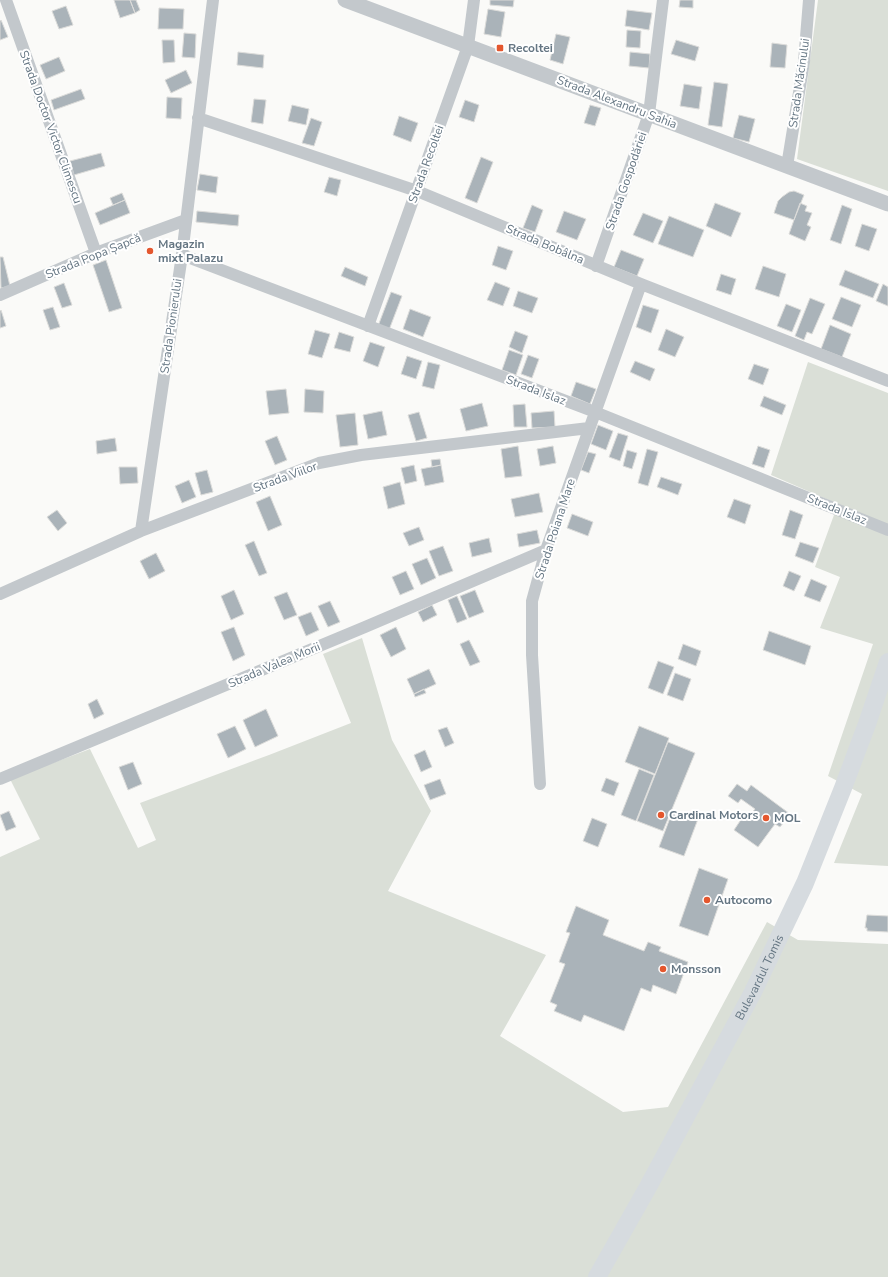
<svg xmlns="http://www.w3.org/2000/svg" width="888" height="1277" viewBox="0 0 888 1277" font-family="'Nunito Sans',sans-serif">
	<rect width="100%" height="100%" fill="#fafaf8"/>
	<path fill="#dadfd7" d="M818 0H888V191L797 159Z
		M808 362 888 393V866L834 863 862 794 828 776 873 644 820 628 840 577 815 567 838 504 771 475Z
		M362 638 392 740 431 811 388 891 546 955 500 1036 623 1112 668 1107 767 922 798 940 888 944V1277H0V857L40 839 10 779 90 749 138 848 156 840 140 803 269 755 351 723 323 654Z"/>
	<path fill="#aab3b9" stroke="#dcdcda" d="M114 0H130L135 13 120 18Z
		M130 0H136L140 10 135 13Z
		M490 0H514L513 7 490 5Z
		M680 0H693V8L679 7Z
		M66 6 73 25 59 29 52 11Z
		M159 8 184 9 183 29H158Z
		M488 9 505 12 501 37 484 34Z
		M627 10 652 13 649 30 625 26Z
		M1 20 8 37 0 40V21Z
		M627 30 641 31 640 48 626 47Z
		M184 33 196 34 195 58 182 57Z
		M556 34 570 37 563 64 550 60Z
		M162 40H174L175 62 163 63Z
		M676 40 699 47 695 61 671 54Z
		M772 43 787 45 785 68 770 67Z
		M238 52 264 55 263 68 237 65Z
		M630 52 650 54 649 68 629 66Z
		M59 57 65 71 46 79 40 65Z
		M186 70 192 83 171 93 165 80Z
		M714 82 728 84 722 127 708 125Z
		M684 84 702 87 699 109 680 106Z
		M81 89 85 99 54 110 51 100Z
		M167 97 182 98 181 119 166 118Z
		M254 99 266 100 263 124 251 122Z
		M465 100 479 105 474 122 459 117Z
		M292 105 309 109 306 125 288 121Z
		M590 105 601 108 595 126 584 123Z
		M739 115 755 119 749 142 733 138Z
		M399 116 418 123 411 142 393 135Z
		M311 118 322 122 314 146 302 143Z
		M101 153 105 166 74 175 70 161Z
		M481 157 493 162 477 203 465 198Z
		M200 174 218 177 216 193 197 190Z
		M329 177 341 180 337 196 324 192Z
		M794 191 804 195 794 220 774 213 778 201 782 197 789 192Z
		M122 193 125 200 113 205 110 198Z
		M125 200 130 213 100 225 95 213Z
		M715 203 741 213 731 237 706 226Z
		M800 203 807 206 805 211 812 213 807 225 811 227 805 241 789 234Z
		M532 205 543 210 535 232 523 228Z
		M842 205 852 209 841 244 830 240Z
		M197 211 239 215 238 226 196 222Z
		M564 211 586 219 577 240 556 232Z
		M643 213 663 221 653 243 633 235Z
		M669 216 704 230 693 257 658 244Z
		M862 224 877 229 869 251 855 246Z
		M498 246 513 251 506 270 492 265Z
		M621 250 644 259 637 276 614 267Z
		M0 257H3L10 286 1 288Z
		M106 260 122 308 109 312 93 265Z
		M763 266 786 274 779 297 755 289Z
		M345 267 368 277 365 286 341 276Z
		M845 270 879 284 873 298 839 285Z
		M721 274 736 279 731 295 716 290Z
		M495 282 510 288 503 306 487 300Z
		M64 283 72 305 62 308 54 287Z
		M883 284 888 287V306L876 301Z
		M518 291 538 298 532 313 513 306Z
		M391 292 402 296 389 330 378 326Z
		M841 297 861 305 852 327 832 319Z
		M810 298 825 304 812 334 807 332 804 340 795 336Z
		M786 304 801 310 792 332 777 326Z
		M643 305 659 310 651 333 636 327Z
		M53 307 60 327 50 330 43 310Z
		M410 309 431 317 423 337 403 329Z
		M1 310 6 326 0 328V311Z
		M830 325 851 334 842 357 821 349Z
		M666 329 684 337 675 357 658 350Z
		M315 330 330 334 322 358 308 354Z
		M515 331 528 336 522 353 509 347Z
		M339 332 354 337 350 352 334 348Z
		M370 342 385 347 378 367 363 361Z
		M509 350 523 355 516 375 502 370Z
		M528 355 539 359 532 378 521 374Z
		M407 356 422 361 416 379 401 374Z
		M635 361 655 369 650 381 630 372Z
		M428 362 440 365 434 389 422 386Z
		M754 364 769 369 763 385 748 379Z
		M576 382 596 389 590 404 571 396Z
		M286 389 289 413 269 415 266 391Z
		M305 389 324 391 323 413 304 412Z
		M764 396 786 405 782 415 760 406Z
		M482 403 488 426 466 431 460 409Z
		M525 404 527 427H514L513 405Z
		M382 411 387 435 368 439 363 415Z
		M554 411 555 427 532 428 531 413Z
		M419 412 427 438 416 441 408 415Z
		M355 413 358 445 340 447 336 415Z
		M598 425 613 431 606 450 591 444Z
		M618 433 628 436 620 461 609 457Z
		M277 436 287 460 275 465 265 441Z
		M115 438 117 451 97 454 96 441Z
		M518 446 522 476 505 478 501 449Z
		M553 446 556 463 540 466 537 449Z
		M758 446 770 450 764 468 752 464Z
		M647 449 658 452 648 486 638 483Z
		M627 450 637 453 632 469 623 466Z
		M588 452 596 454 589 473 581 470Z
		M440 459 441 465 432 467 431 460Z
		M414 465 417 481 405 484 401 468Z
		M441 465 444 482 425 486 421 469Z
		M119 467H137L138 483 120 484Z
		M207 470 213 492 201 495 195 473Z
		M661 477 682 484 678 495 657 487Z
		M189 480 196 497 182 503 175 486Z
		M400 482 405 504 388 509 383 487Z
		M539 493 543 512 515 517 511 499Z
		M270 496 282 525 268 531 256 502Z
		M734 499 751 505 745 524 727 517Z
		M57 510 67 523 58 531 47 517Z
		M790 510 803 515 795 539 782 535Z
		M572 514 593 522 588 536 567 528Z
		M419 527 424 540 409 546 403 533Z
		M537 530 540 543 519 547 517 534Z
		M489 538 492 552 472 557 469 543Z
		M254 541 267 573 259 576 245 545Z
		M800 542 819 548 813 563 795 556Z
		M443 546 453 571 439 576 429 551Z
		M156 553 165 571 149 579 140 561Z
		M427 558 436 578 421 585 412 564Z
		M406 571 414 589 400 595 392 577Z
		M789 571 801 576 794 591 783 586Z
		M811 579 827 586 820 602 804 596Z
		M234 590 244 614 231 620 221 596Z
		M475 590 484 612 469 618 460 596Z
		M287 592 297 615 284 620 274 597Z
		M457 596 467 619 457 623 448 600Z
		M330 601 340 622 328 627 318 606Z
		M432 605 437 615 423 622 418 612Z
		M311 612 319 630 306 636 298 617Z
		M234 627 245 655 233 661 221 632Z
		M396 627 406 649 391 657 380 635Z
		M769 631 811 646 805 665 763 650Z
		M469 640 480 662 470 666 460 644Z
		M683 644 701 651 696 666 678 659Z
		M658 661 674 667 663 694 648 688Z
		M429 669 436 684 414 694 407 679Z
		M675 673 691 679 683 701 667 695Z
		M424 689 426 693 415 697 414 694Z
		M97 699 104 714 94 719 88 704Z
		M266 709 278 736 255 747 243 720Z
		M235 726 246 749 228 758 217 734Z
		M639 726 669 738 655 774 625 762Z
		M447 727 454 743 445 747 438 730Z
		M668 742 695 753 663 831 637 821Z
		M425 750 432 767 421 772 414 755Z
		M133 762 142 784 128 790 119 767Z
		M639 769 654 775 636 821 621 815Z
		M606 778 619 783 614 796 601 791Z
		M440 779 446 794 430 800 424 785Z
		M737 784 747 791 751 785 790 814 780 827 775 824 758 847 734 830 744 815 748 818 755 809 741 799 738 803 728 796Z
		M673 810 698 819 684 856 659 847Z
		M9 811 16 827 6 831 0 815Z
		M592 818 607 824 598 847 583 841Z
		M699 868 728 879 708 936 679 926Z
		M576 906 609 920 603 935 644 951 648 942 661 947 659 951 688 962 676 994 653 985 651 992 641 988 624 1031 584 1015 581 1022 554 1011 557 1005 550 1002 565 964 559 962 570 933 566 932Z
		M867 915 888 916V932L867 931V928H865Z"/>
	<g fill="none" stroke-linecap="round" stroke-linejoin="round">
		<path stroke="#c3c8cc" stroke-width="12" d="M6 0 96 253
			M198 118 417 191 641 284 888 381
			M787 166 804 62 809 0
			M182 255 595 412 888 530
			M596 266 649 114 663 0
			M0 295 96 253 186 220
			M368 326 468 46 474 0
			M141 531 182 255 213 0
			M0 594 141 531 319 463 361 455 589 428
			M0 779 365 627 546 550
			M540 784 532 655V601L546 550 641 284"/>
		<path stroke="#c3c8cc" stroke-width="15" d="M345 0 888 204"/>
		<path stroke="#d6dbdf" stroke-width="18" id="s1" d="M597 1277 648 1187 753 992 805 883 843 788 867 724 888 662"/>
	</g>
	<g fill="#e4572e" stroke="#fff" stroke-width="1.5">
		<rect x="496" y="44" width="8" height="8" rx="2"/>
		<circle cx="150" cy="251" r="4"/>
		<circle cx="661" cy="815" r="4"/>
		<circle cx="766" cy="818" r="4"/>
		<circle cx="707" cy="900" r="4"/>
		<circle cx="663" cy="969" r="4"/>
	</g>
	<g text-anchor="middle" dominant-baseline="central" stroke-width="4" stroke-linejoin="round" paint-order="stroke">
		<g font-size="12" font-weight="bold" fill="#657683" stroke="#fff" text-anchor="start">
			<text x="508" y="48">Recoltei</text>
			<text x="158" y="244">Magazin<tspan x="158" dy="14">mixt Palazu</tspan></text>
			<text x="669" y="815">Cardinal Motors</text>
			<text x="774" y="818">MOL</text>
			<text x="715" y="900">Autocomo</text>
			<text x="671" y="969">Monsson</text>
		</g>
		<g font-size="12" fill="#657683" stroke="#fff">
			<text transform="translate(799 83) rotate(-82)">Strada Măcinului</text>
			<text transform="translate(617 102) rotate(21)">Strada Alexandru Sahia</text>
			<text transform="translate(51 127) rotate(70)">Strada Doctor Victor Climescu</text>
			<text transform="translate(426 164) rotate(-70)">Strada Recoltei</text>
			<text transform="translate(626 181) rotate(-71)">Strada Gospodăriei</text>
			<text transform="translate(545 244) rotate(23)">Strada Bobâlna</text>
			<text transform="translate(93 256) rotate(-22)">Strada Popa Șapcă</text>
			<text transform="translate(171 326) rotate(-82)">Strada Pionierului</text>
			<text transform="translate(536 390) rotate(21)">Strada Islaz</text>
			<text transform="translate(285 477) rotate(-20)">Strada Viilor</text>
			<text transform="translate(837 509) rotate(22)">Strada Islaz</text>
			<text transform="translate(555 529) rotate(-72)">Strada Poiana Mare</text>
			<text transform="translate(274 665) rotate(-23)">Strada Valea Morii</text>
			<text stroke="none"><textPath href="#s1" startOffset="341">Bulevardul Tomis</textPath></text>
		</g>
	</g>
</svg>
